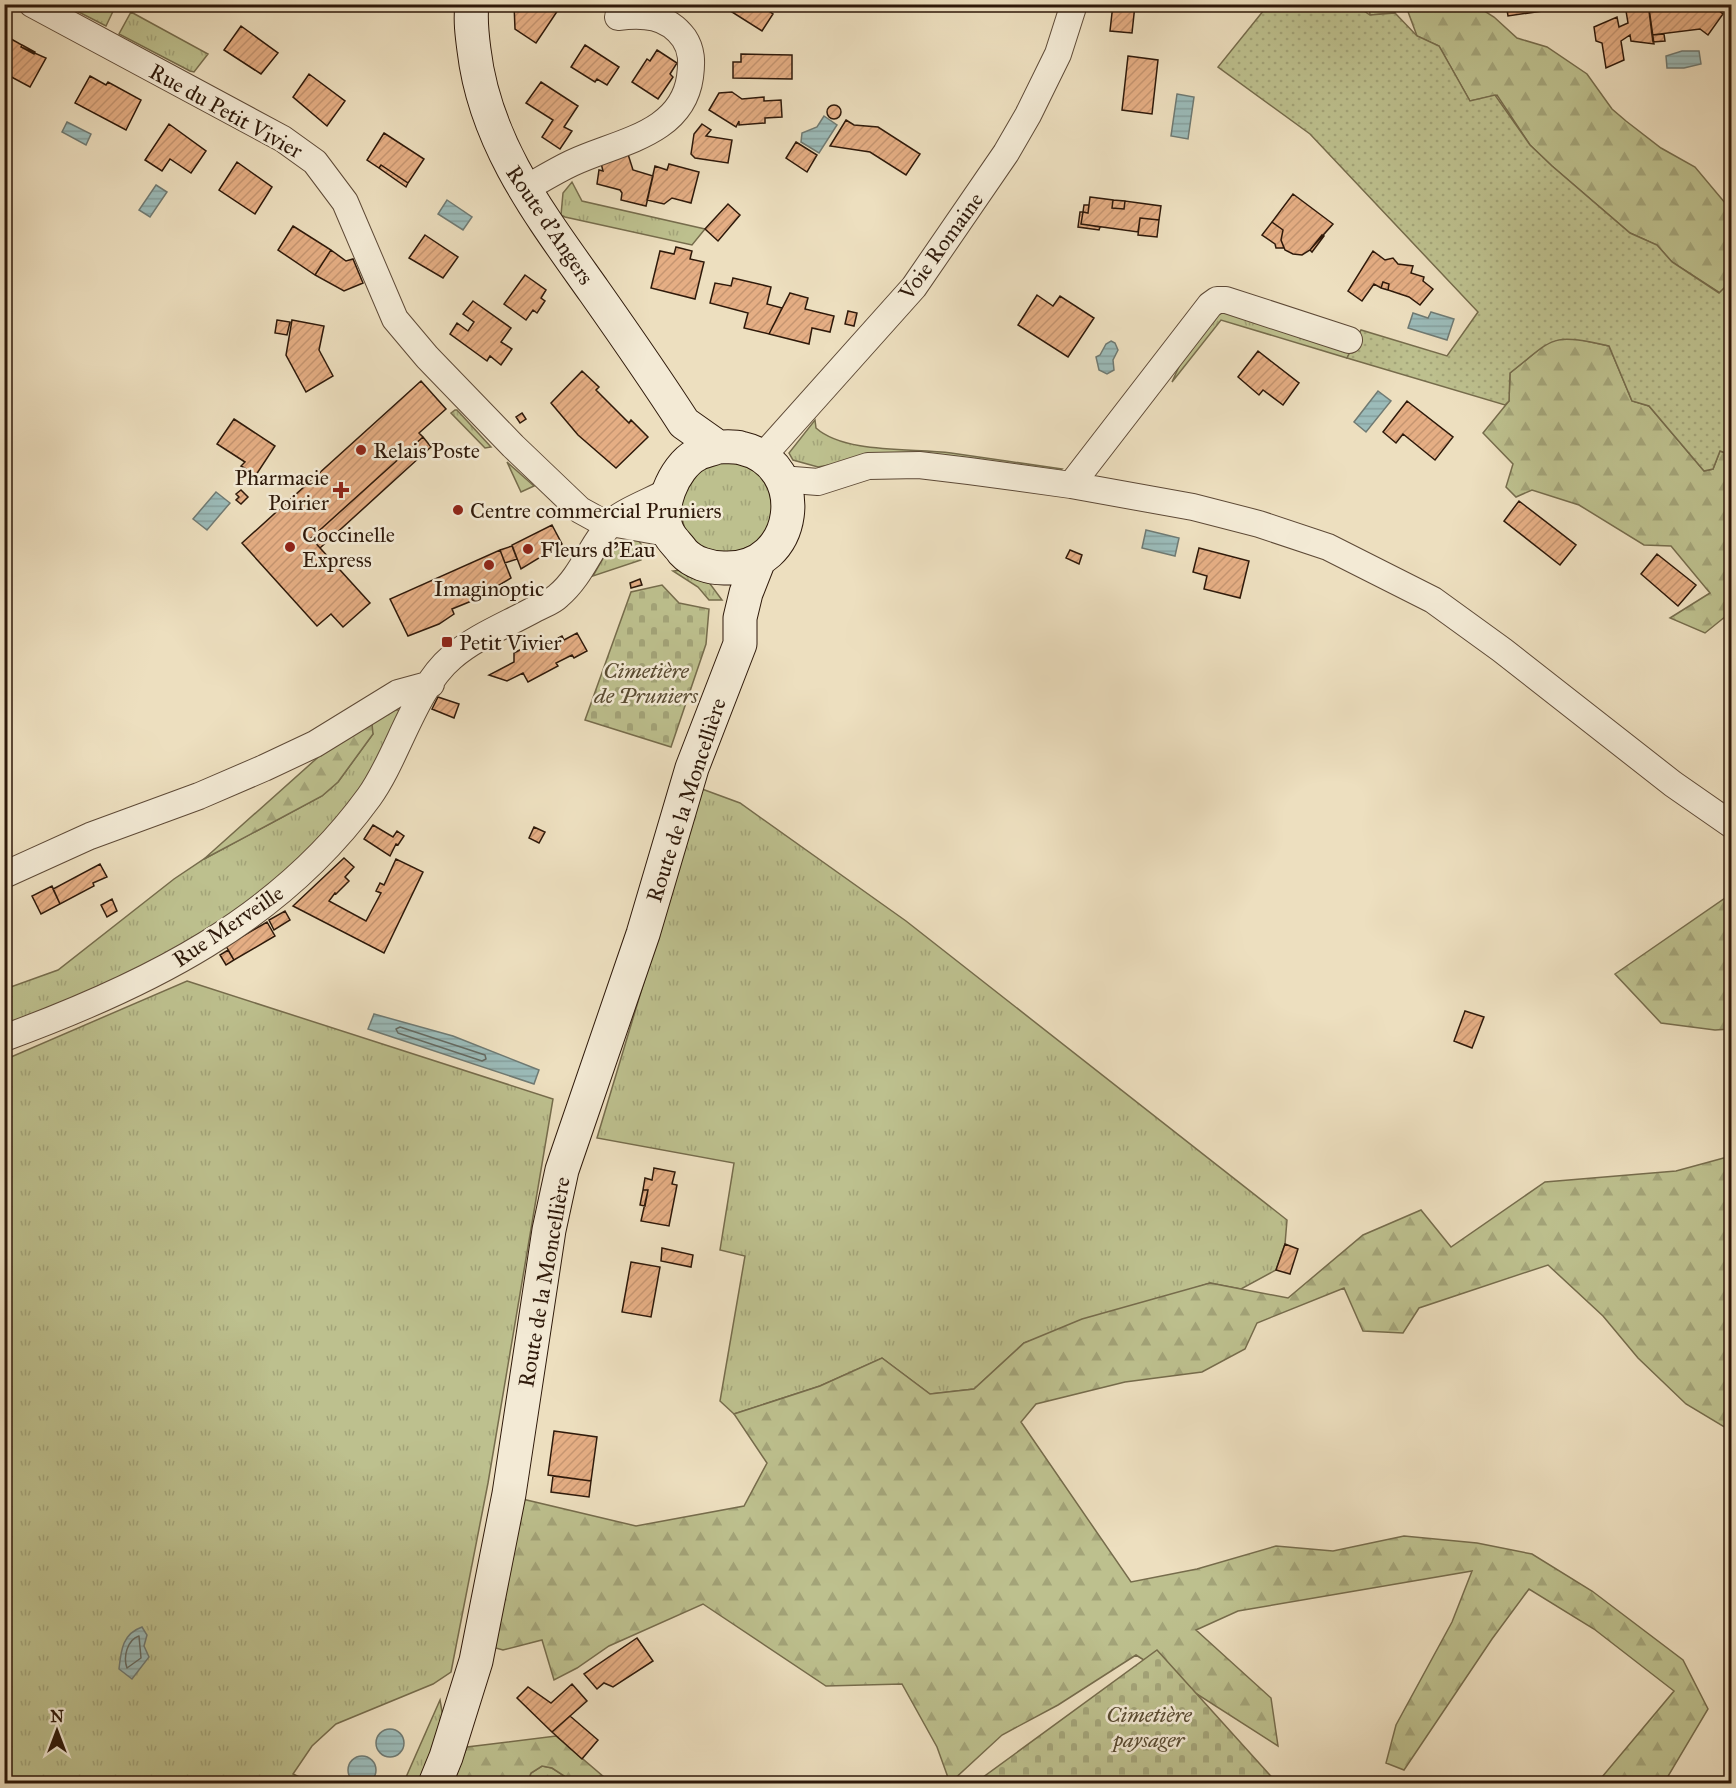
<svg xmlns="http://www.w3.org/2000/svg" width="1736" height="1788" viewBox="0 0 1736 1788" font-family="'IM FELL Great Primer',serif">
	<defs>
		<pattern id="grass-tufts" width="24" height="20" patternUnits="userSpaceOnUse" patternTransform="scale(1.5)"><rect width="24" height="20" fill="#bdc08e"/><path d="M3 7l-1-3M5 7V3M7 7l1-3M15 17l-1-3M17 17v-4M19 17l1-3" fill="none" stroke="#a3a479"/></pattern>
		<pattern id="forest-firs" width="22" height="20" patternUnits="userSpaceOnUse" patternTransform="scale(1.5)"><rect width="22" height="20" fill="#bdc08e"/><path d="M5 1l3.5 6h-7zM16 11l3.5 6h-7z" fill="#a3a479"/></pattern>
		<pattern id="cemetery-stones" width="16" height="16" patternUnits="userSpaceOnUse" patternTransform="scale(1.5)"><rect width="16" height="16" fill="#bdc08e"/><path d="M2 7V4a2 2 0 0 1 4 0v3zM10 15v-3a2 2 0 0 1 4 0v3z" fill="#a3a479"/></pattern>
		<pattern id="park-dots" width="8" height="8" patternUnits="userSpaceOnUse" patternTransform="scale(1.5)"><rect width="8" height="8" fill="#bdc08e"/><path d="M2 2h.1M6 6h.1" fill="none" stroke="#a3a479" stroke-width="1.8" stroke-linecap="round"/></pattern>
		<pattern id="water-rules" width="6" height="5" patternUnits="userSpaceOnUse" patternTransform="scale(1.5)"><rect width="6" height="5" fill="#9bbbb9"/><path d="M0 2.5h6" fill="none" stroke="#86a09e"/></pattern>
		<pattern id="building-hatch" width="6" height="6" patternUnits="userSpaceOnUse" patternTransform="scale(1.5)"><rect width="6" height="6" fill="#e5ae84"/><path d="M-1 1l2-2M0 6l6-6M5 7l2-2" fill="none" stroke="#c59571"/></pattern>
	</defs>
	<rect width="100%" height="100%" fill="#eddfbf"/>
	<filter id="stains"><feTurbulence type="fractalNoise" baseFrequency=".00333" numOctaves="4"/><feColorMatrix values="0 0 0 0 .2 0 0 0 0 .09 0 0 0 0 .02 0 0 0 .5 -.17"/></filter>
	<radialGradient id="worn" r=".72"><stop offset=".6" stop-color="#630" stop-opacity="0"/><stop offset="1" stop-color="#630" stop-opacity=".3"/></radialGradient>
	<path fill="url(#grass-tufts)" stroke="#766c4c" stroke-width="1.5" d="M116 5 106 26 65 5 116 4Z
		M131 12 208 54 194 72 190 71 119 34Z
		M572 182 582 201 705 229 692 245 565 217 561 215 563 193Z
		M1216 310 1353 347 1347 358 1221 320 1172 382 1190 342Z
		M455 410H457L491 447 485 448 451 413Z
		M815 420 816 428C845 454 913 448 951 453 988 458 1025 464 1062 469L1053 476 863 459 818 467 793 460 789 453Z
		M723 460 754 467 775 492 767 539 724 557C715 553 702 549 695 543 676 525 679 495 694 475 701 467 713 463 723 460Z
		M507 462 534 486 521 492Z
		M634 534 641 544V560L593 576 609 548Z
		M683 570 708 581 722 600H709L698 587 673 571Z
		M390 709 398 710 403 715 369 784 272 888 135 975 5 1027V989L58 970 174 879 204 859 322 796 338 782 373 734 367 720Z
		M702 789 740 803 906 921 1287 1220 1285 1244 1276 1270 1241 1289 1210 1283 1024 1343 974 1389 930 1394 882 1358 820 1386 734 1414 720 1401 745 1256 720 1250 734 1163 597 1138Z
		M187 981 553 1099 488 1483 451 1672 433 1684 336 1724 312 1746 293 1774 312 1783H5L4 1060Z
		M440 1700 444 1723 422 1783 403 1784Z
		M542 1766 552 1768 575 1783 527 1784 531 1773Z"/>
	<path fill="url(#forest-firs)" stroke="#766c4c" stroke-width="1.5" d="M1369 5H1393L1395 13 1370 15Z
		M1402 5H1475L1494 17 1517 38 1547 47 1587 74 1612 109 1626 121 1661 148 1695 167 1731 210V281L1720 293 1672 262 1657 245 1630 233 1552 166 1530 145 1497 95 1470 101 1439 46 1417 36 1407 9Z
		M1568 337 1609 346 1632 401 1649 406 1704 471 1713 469 1720 451 1731 455V612L1705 633 1670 618 1710 593 1671 546 1644 545 1579 505 1532 490 1516 497 1506 487 1513 464 1483 433 1509 401 1510 373 1548 342Z
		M367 720 372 724 373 734 338 782 322 796 204 859 334 743Z
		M1731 894V1029L1715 1030 1661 1023 1615 974Z
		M1731 1156V1431L1686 1404 1638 1358 1603 1316 1548 1265 1419 1308 1403 1333 1363 1331 1344 1288 1257 1323 1245 1349 1202 1372 1125 1382 1036 1404 1021 1422 1131 1582 1197 1569 1276 1546 1333 1551 1404 1536 1477 1543 1532 1554 1592 1591 1683 1660 1708 1709 1664 1783H1597L1674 1691 1594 1629 1529 1589 1492 1639 1404 1770 1386 1763 1396 1725 1452 1622 1472 1571 1238 1611 1196 1630 1271 1698 1278 1746 1136 1655 1058 1705 1002 1735 950 1783 937 1747 902 1684 826 1686 703 1604 609 1646 577 1668 554 1680 542 1640 503 1650 492 1647 518 1498 636 1526 744 1506 767 1463 734 1414 820 1386 882 1358 930 1394 974 1389 1024 1343 1082 1319 1210 1283 1288 1298 1363 1235 1421 1210 1451 1247 1545 1182 1676 1171Z
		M556 1736 611 1783H575L552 1768 542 1766 531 1773 527 1783 452 1784 467 1747Z"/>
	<path fill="url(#cemetery-stones)" stroke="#766c4c" stroke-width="1.5" d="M662 585 679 603 709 609 706 644 671 747 585 720 631 592Z
		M1157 1650 1277 1783H975Z"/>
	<path fill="url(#park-dots)" stroke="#766c4c" stroke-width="1.5" d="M1268 5H1355L1370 15 1395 13 1417 36 1439 46 1470 101 1495 95 1530 145 1552 166 1630 233 1657 245 1672 262 1719 293 1731 281V455L1720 451 1713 469 1704 471 1649 406 1632 401 1609 346C1549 333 1556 337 1510 373L1509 401 1505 405 1347 358 1361 330 1447 356 1478 312 1310 134 1218 67Z"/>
	<path fill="url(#water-rules)" stroke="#6f7a73" stroke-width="1.5" d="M1682 51H1699L1701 64 1684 68H1667L1666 56Z
		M1177 94 1194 97 1188 139 1171 136Z
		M824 116 837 125 819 153 801 142 802 133 817 127Z
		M67 122 91 134 86 145 62 132Z
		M156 185 167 192 150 217 139 210Z
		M447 200 472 217 463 230 438 214Z
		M1431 312 1454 319 1447 340 1408 328 1413 313 1428 318Z
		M1111 341 1115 343 1118 350 1113 360 1114 370 1107 374 1099 370 1096 357 1100 355 1106 344Z
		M1378 391 1391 401 1366 432 1354 422Z
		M216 492 230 503 207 530 193 519Z
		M1146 530 1179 538 1175 556 1142 548Z
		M374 1014 453 1036 539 1070 534 1084 368 1029Z
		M142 1627 147 1635 144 1646 149 1657 132 1679 119 1669C121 1651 122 1634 142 1627Z
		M376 1743a14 14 0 1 1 28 0a14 14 0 1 1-28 0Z
		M348 1770a14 14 0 1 1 28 0a14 14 0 1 1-28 0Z"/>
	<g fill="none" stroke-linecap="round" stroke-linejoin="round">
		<path stroke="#646a62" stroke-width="1.5" d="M400 1027 485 1055 486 1059 482 1061 398 1033 396 1029Z
			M139 1636 141 1658 127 1668C123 1657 127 1640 139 1636Z"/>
	</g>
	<path fill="url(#building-hatch)" stroke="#2e190a" stroke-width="1.5" d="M514 4H557L560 7 536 43 515 29Z
		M726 4H758L773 14 762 31 724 7Z
		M1113 4 1135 5 1132 33 1110 31Z
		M1506 4H1541L1542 11 1508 16Z
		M1710 4 1723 14 1708 35 1700 29 1652 35 1649 11 1668 9 1669 4Z
		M1649 8 1654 44 1631 41 1630 35 1621 41 1624 60 1606 68 1602 43 1596 41 1594 27 1617 17 1619 27 1628 23 1626 11Z
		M241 26 278 53 261 74 224 50Z
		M1664 34 1665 41 1653 42 1652 35Z
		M4 35 22 45 21 47 46 58 30 87 4 73Z
		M22 45 35 52 34 54 21 47Z
		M585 45 619 67 607 85 597 79 595 82 571 67Z
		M657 50 677 63 670 74 673 77 658 99 632 82 647 59 650 61Z
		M741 54 792 55V79L733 78V62H741Z
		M1128 56 1158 60 1152 114 1122 110Z
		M309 74 345 101 327 126 293 97Z
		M90 76 106 85 108 82 141 100 126 130 75 103Z
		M541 82 578 106 564 127 572 131 560 149 542 137 553 120 526 103Z
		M732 92 742 99 764 97V101L781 100 782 117 765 118V123L739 125V121L736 127 709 110 719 93Z
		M827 112a7 7 0 1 1 14 0a7 7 0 1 1-14 0Z
		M846 120 854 125 878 127 920 154 906 175 870 152 830 146Z
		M169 124 206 151 191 173 170 159 162 171 145 160Z
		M702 124 711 130 706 136 732 140 728 163 695 158 691 154 694 134Z
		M384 133 424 159 408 183 381 165 379 168 367 160Z
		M796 142 817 155 807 172 786 158Z
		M627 151 633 170 653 176 646 206 621 200 622 193 620 190 597 184 599 170 603 171 600 159Z
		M237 162 272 187 255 214 219 190Z
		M669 164 699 172 691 203 672 198 664 204 647 200 655 166 667 170Z
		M381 165 408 183 406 187 379 168Z
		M1293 194 1333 224 1310 250 1302 255 1293 254 1285 250 1281 240 1283 230 1272 222Z
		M1090 197 1113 200 1112 208 1124 209 1125 201 1161 206 1159 220 1140 218 1138 232 1081 224 1083 212 1088 213Z
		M1113 200 1125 201 1124 209 1112 208Z
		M728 204 740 215 718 241 705 229Z
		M1084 205H1089L1088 213 1083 212Z
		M1080 212H1083L1081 224 1100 227 1099 230 1078 227Z
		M1140 218 1159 220 1157 237 1138 235Z
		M1272 222 1283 230 1281 240 1284 248H1276L1275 244 1262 235Z
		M293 226 331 250 315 275 278 250Z
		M425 235 458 257 443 278 409 258Z
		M1322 235 1324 236 1312 252 1310 250Z
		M676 247 692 251 690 259 704 262 695 299 651 288 660 251 674 254Z
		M331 250 346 261 353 259 363 283 344 291 315 275Z
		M1373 251 1385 260 1393 258 1398 264 1413 266 1411 273 1424 277 1423 281 1433 289 1420 305 1409 297 1388 290 1389 284 1383 282 1381 288 1374 284 1362 301 1348 291Z
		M525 275 546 290 541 298 545 301 537 313 533 310 526 320 504 304Z
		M733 278 771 287 767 304 782 308 769 334 744 328 748 313 710 303 715 283 731 286Z
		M1383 282 1389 284 1388 290 1381 288Z
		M790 293 808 298 805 309 834 316 830 332 812 328 809 344 769 334Z
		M1037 295 1053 306 1060 296 1094 318 1068 357 1018 325Z
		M473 301 511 328 501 342 512 349 501 365 490 356 487 361 450 334 457 323 468 331 474 322 463 314Z
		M848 311 857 313 854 326 845 324Z
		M277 320 290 322 287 335 275 333Z
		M292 320 324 326 319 350 333 376 306 392 286 355Z
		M1258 351 1299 383 1283 405 1263 390 1259 395 1238 377Z
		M582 371 599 387 596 390 629 423 631 420 648 437 616 468 578 435 551 403Z
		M421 381 446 409 419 433 423 437 311 538 370 603 343 627 331 614 317 626 242 543Z
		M1407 401 1453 437 1435 460 1403 434 1396 443 1383 432Z
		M522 413 526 419 520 423 516 417Z
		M234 419 275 446 256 475 241 466 245 462 217 444Z
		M423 437 431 447 320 548 311 538Z
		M241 490 248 497 241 504 236 500 239 497 236 494Z
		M1519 501 1576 545 1560 565 1504 521Z
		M552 525 562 544 521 569 512 545Z
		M512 546 517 559 505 563 500 550Z
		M1199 548 1249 561 1240 598 1204 589 1207 576 1193 572Z
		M500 550 511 578 474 600 452 609 454 614 439 624 408 636 390 599Z
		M1070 550 1082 555 1079 564 1066 558Z
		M1657 554 1696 585 1678 606 1641 574Z
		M640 579 642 585 631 588 630 583Z
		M577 633 587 651 574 658 572 655 556 663 558 666 528 682 523 673 507 681 489 675 514 662V653L531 644 533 647 546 641 547 644 562 636 564 640Z
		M438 697 459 704 454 718 432 709Z
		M373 825 393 837 397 831 404 836 398 845 396 844 390 856 364 839Z
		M534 827 545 832 539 843 529 838Z
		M344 858 354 867 345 877 349 881 336 894 335 893 329 901 366 921 381 893 376 891 380 883 384 885 396 859 423 872 384 953 293 906Z
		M100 864 107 877 93 883 94 886 60 904 53 889Z
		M52 886 60 904 41 914 32 896Z
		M112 899 117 911 107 917 101 905Z
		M285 911 290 920 274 930 269 920Z
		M267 922 275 936 234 960 226 946Z
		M228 950 234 960 226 965 220 955Z
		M1465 1011 1484 1017 1472 1048 1454 1041Z
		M654 1168 675 1172 672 1184 677 1185 669 1226 641 1221 648 1190H643L645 1178 652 1180Z
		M643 1190H648L645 1206 640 1205Z
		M1285 1244 1298 1249 1290 1274 1276 1270Z
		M662 1248 693 1255 691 1267 661 1261Z
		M631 1262 660 1267 651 1317 622 1312Z
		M554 1431 597 1437 591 1481 548 1475Z
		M553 1476 591 1481 589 1497 551 1492Z
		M637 1638 653 1661 613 1687 604 1683 597 1689 584 1674Z
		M572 1684 587 1701 552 1732 517 1698 528 1687 551 1703Z
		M570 1716 598 1740 582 1759 552 1732Z"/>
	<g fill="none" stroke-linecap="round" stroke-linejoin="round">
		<defs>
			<path id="street" d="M32 4 283 139 315 162 345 202 395 319 427 357 513 446 580 510 600 521 667 533
				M523 190C539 181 555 171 572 163 616 142 682 135 690 77 692 62 692 50 684 38 667 15 644 14 618 17
				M762 457 914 287 1006 153 1028 115 1058 54 1074 4
				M781 479 818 482 868 466 919 465 969 471 1071 485 1193 507 1259 524 1328 547 1433 600 1502 650 1673 784 1732 825
				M1071 485 1210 305 1217 300H1226L1349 340
				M4 875 90 836 199 796 264 768 315 744 398 693 431 684
				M4 1038C146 986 279 921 369 797 398 757 414 689 452 657 475 637 508 624 535 609 542 605 552 602 558 596 582 576 591 545 611 523 621 512 653 500 667 492"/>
			<path id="secondary" d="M472 4C470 20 472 35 474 50 485 144 541 216 594 291 625 335 655 378 684 423L718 447
				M718 447C725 447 734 446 741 448 812 464 799 571 724 568 710 568 693 563 683 552 679 546 672 540 669 534 655 511 674 467 696 455 702 451 711 450 718 447Z
				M435 1784 446 1757 476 1661 509 1494 549 1230 562 1170 643 934 692 768 740 644V618L746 593 759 560"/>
		</defs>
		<use href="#street" stroke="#5e4a37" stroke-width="28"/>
		<use href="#secondary" stroke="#2e190a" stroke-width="35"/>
		<use href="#street" stroke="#f3ead5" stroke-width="26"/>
		<use href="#secondary" stroke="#f3ead5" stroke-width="33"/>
	</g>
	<g fill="#8f2418" stroke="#f3ead5" stroke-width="2">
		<circle cx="361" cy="450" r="6"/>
		<path d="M338 481h6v6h6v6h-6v6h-6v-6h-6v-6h6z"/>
		<circle cx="458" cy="510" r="6"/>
		<circle cx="290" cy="547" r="6"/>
		<circle cx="528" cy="549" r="6"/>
		<circle cx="489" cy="565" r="6"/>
		<rect x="441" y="636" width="12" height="12" rx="3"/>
	</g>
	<g text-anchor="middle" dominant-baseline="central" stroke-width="5" stroke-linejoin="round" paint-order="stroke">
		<g font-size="22" fill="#2e190a" stroke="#f3ead5">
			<text transform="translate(226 111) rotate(29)">Rue du Petit Vivier</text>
			<text transform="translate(550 225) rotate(56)">Route d'Angers</text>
			<text transform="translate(941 246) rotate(-54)">Voie Romaine</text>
			<text transform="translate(686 800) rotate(-72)">Route de la Moncellière</text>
			<text transform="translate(228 926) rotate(-34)">Rue Merveille</text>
			<text transform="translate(544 1282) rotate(-80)">Route de la Moncellière</text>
		</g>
		<g font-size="22" fill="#2e190a" stroke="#f3ead5" text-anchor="start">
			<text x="373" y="450">Relais Poste</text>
			<text x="329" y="477" text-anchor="end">Pharmacie<tspan x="329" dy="25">Poirier</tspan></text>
			<text x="470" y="510">Centre commercial Pruniers</text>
			<text x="302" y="534">Coccinelle<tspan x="302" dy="25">Express</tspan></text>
			<text x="540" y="549">Fleurs d'Eau</text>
			<text x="489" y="588" text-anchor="middle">Imaginoptic</text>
			<text x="459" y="642">Petit Vivier</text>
		</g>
		<g font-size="22" font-style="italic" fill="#594b32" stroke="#f3ead5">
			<text x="646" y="670">Cimetière<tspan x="646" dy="25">de Pruniers</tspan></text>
			<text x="1149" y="1714">Cimetière<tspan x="1149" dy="25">paysager</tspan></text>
		</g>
	</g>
	<rect width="1736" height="1788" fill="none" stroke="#eddfbf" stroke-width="24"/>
	<rect x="6" y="6" width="1724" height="1776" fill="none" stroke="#2e190a" stroke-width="3"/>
	<rect x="12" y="12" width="1712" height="1764" fill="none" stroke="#2e190a" stroke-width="1.5"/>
	<g transform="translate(57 1731)" stroke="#f3ead5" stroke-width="4.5" paint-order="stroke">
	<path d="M0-4.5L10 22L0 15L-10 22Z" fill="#2e190a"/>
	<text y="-9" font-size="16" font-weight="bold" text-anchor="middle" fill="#2e190a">N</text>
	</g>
	<rect width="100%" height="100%" filter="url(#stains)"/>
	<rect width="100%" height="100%" fill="url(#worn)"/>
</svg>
